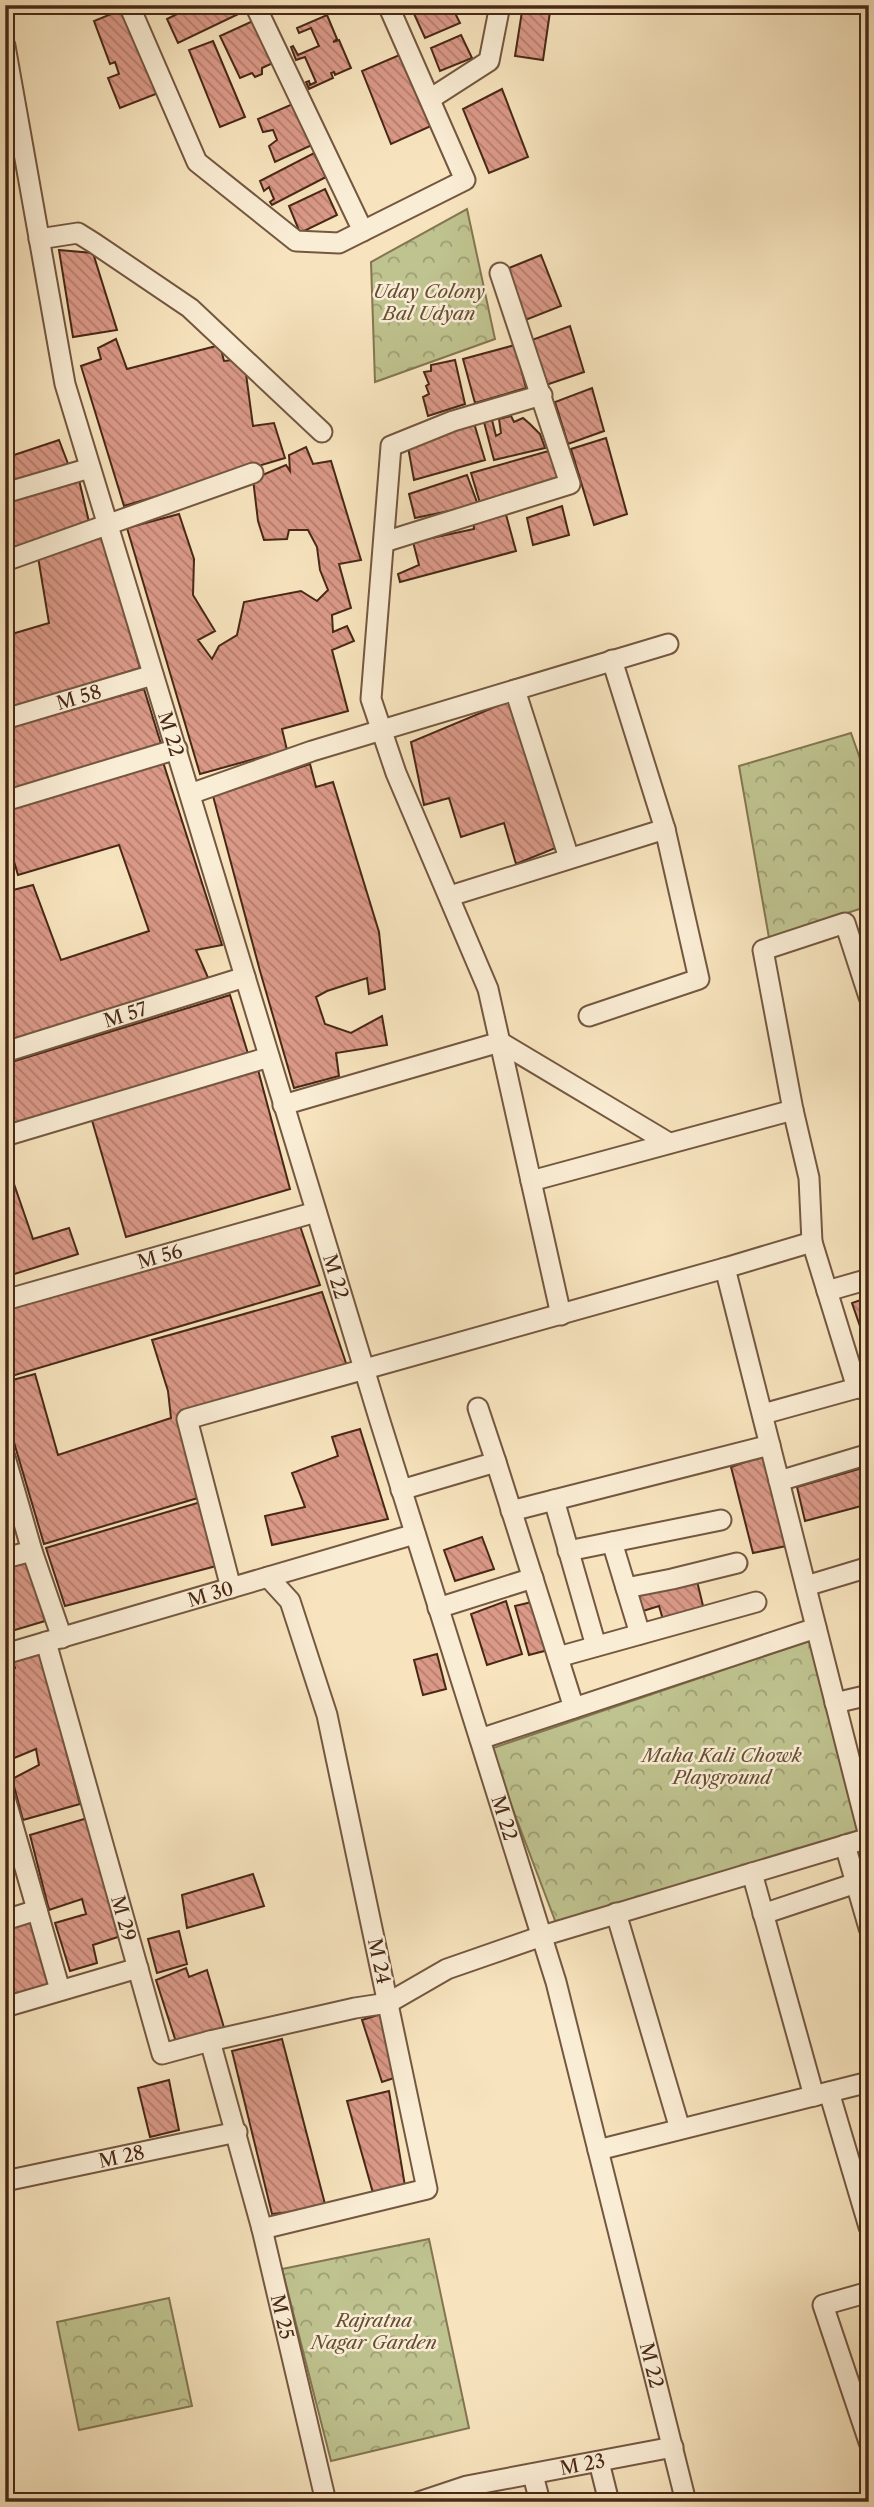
<svg xmlns="http://www.w3.org/2000/svg" width="874" height="2507" viewBox="0 0 874 2507" font-family="'Libre Caslon Text',serif">
	<defs>
		<pattern id="park-crowns" width="20" height="18" patternUnits="userSpaceOnUse" patternTransform="scale(1.75)"><rect width="20" height="18" fill="#bfc38f"/><path d="M2 6a3 3 0 1 1 6 0M12 15a3 3 0 1 1 6 0" fill="none" stroke="#9d9e74"/></pattern>
		<pattern id="building-back-hatch" width="6" height="6" patternUnits="userSpaceOnUse" patternTransform="scale(1.75)"><rect width="6" height="6" fill="#db9988"/><path d="M-1 5l2 2M0 0l6 6M5-1l2 2" fill="none" stroke="#b47d6e"/></pattern>
	</defs>
	<rect width="100%" height="100%" fill="#f7e4be"/>
	<filter id="stains"><feTurbulence type="fractalNoise" baseFrequency=".00286" numOctaves="4"/><feColorMatrix values="0 0 0 0 .2 0 0 0 0 .09 0 0 0 0 .02 0 0 0 .5 -.17"/></filter>
	<radialGradient id="worn" r=".72"><stop offset=".6" stop-color="#630" stop-opacity="0"/><stop offset="1" stop-color="#630" stop-opacity=".3"/></radialGradient>
	<path fill="url(#park-crowns)" stroke="#847652" stroke-width="2" d="M467 209 495 339 375 382 371 262Z
		M851 733 869 784V906L769 938 739 766Z
		M815 1639 860 1830 556 1923 490 1749Z
		M429 2239 469 2428 331 2461 282 2269Z
		M169 2298 192 2406 79 2430 57 2322Z"/>
	<path fill="url(#building-back-hatch)" stroke="#482816" stroke-width="2" d="M195 5H252L253 7 178 43 167 19Z
		M410 5H451L460 23 425 38Z
		M523 5H551L543 60 515 56Z
		M128 7 161 92 120 108 108 78 119 74 115 62 110 64 94 21Z
		M327 15 337 39 333 42 339 40 351 68 335 75 334 72 331 73 333 78 309 89 306 82 309 81 310 85 316 82 305 57 296 60 291 47 293 46 298 55 319 46 311 28 299 33 297 28Z
		M255 20 275 62 262 68V74L255 77 252 73 240 78 220 36Z
		M461 35 472 58 440 71 431 48Z
		M213 41 245 117 220 127 189 50Z
		M404 53 431 126 391 144 362 71Z
		M502 89 528 157 489 173 463 109Z
		M295 103 312 145 275 162 269 146 277 140 273 130 263 132 258 119Z
		M314 153 326 177 272 205 270 202 274 199 269 187 264 191 260 181Z
		M325 189 337 215 300 233 289 206Z
		M59 250 93 253 117 330 73 337Z
		M541 255 561 306 523 321 509 268Z
		M570 326 584 372 543 386 529 341Z
		M116 339 127 369 220 345 224 361 244 359 253 426 274 423 285 458 124 506 81 366 101 359 98 348Z
		M515 345 526 388 475 403 463 359Z
		M455 360 465 404 428 416 423 397 429 394 426 386 429 384 424 372 431 371V365Z
		M592 388 604 431 568 444 555 402Z
		M511 416 514 422 523 418 530 424 540 434 545 448 494 460 484 422 492 420 496 436 501 433 499 419Z
		M474 423 485 460 414 480 408 447Z
		M606 438 627 514 594 525 571 449Z
		M59 440 70 469 5 488V458Z
		M306 447 313 464 331 461 361 560 339 564 351 608 332 615 333 632 347 626 354 641 332 650 348 711 282 729 287 750 200 774 127 528 179 514 194 559 193 595 215 631 198 640 212 659 219 646 237 635 244 602 301 591 317 601 328 590 320 570 317 547 308 530H289L287 539 264 540 258 521 253 479 286 465 290 471 289 455Z
		M552 450 562 483 480 503 471 473Z
		M467 475 478 505 415 518 409 494Z
		M79 480 90 526 5 555V501Z
		M562 506 569 535 533 545 527 518Z
		M505 511 516 551 400 582 398 574 419 565 413 542 474 529 473 520Z
		M102 536 140 668 5 710V636L49 623 38 557Z
		M144 689 162 747 5 792V728Z
		M509 701 558 847 516 864 504 823 461 837 449 798 424 805 411 742Z
		M163 762 222 945 196 950 209 980 5 1044V892L33 885 61 960 149 931 119 845 18 875 5 831V807Z
		M310 764 316 787 333 782 379 932 385 989 369 994 367 978 327 991 316 997 325 1024 351 1033 382 1016 387 1045 336 1053 339 1076 294 1088 260 971 213 796Z
		M230 995 249 1057 5 1129V1064Z
		M257 1066 290 1189 126 1237 91 1117Z
		M5 1158 33 1239 69 1228 78 1254 5 1277Z
		M299 1223 320 1285 5 1378V1309Z
		M322 1292 347 1366 178 1414 201 1497 44 1544 5 1412V1382L35 1374 58 1455 171 1418 168 1391 152 1340Z
		M869 1297V1330L862 1332 852 1303Z
		M360 1429 388 1519 272 1545 265 1516 305 1507 292 1473 338 1456 332 1437Z
		M765 1455 791 1545 753 1553 731 1467Z
		M869 1466V1504L805 1521 797 1487Z
		M204 1501 220 1565 65 1606 46 1548Z
		M482 1537 494 1569 455 1581 444 1550Z
		M26 1559 45 1621 5 1633V1564Z
		M696 1577 705 1614 664 1623 659 1606 643 1611 637 1592Z
		M506 1601 522 1654 487 1665 471 1614Z
		M536 1601 552 1649 529 1655 515 1606Z
		M40 1651 80 1804 23 1820 12 1779 39 1765 36 1749 7 1761 5 1670 15 1668 12 1659Z
		M437 1654 446 1689 423 1695 414 1660Z
		M91 1817 124 1935 93 1945 97 1963 70 1971 55 1923 86 1914 82 1899 49 1910 30 1835Z
		M253 1874 264 1906 187 1928 182 1895Z
		M34 1914 54 1984 5 1997V1924Z
		M179 1931 187 1964 157 1973 148 1939Z
		M186 1968 189 1977 207 1970 225 2031 177 2045 156 1980Z
		M384 2013 397 2077 382 2082 362 2020Z
		M282 2039 326 2208 272 2214 232 2051Z
		M169 2080 179 2130 150 2137 138 2088Z
		M389 2091 405 2186 373 2193 347 2101Z"/>
	<g fill="none" stroke-linecap="round" stroke-linejoin="round">
		<defs>
			<g id="minor">
				<path d="M129 5 197 162 296 241 339 243 465 180 388 5"/>
				<path d="M255 5 363 231"/>
				<path id="s1" d="M5 46 65 384 379 1418 556 1982 686 2502"/>
				<path d="M430 99 489 61 500 5"/>
				<path d="M39 239 78 233 94 243 190 308 322 432"/>
				<path d="M542 395 453 421 391 446 371 699 396 773 488 989 561 1315"/>
				<path d="M5 493 90 468"/>
				<path d="M384 542 570 484 500 273"/>
				<path d="M5 561 253 473"/>
				<path d="M515 690 569 858"/>
				<path id="s2" d="M5 719 153 675"/>
				<path d="M190 794 312 751 668 644"/>
				<path d="M5 801 177 749"/>
				<path d="M450 896 665 829 612 660"/>
				<path d="M589 1016 699 979 665 829"/>
				<path id="s3" d="M5 1052 245 977"/>
				<path d="M283 1105 500 1042 669 1143"/>
				<path d="M5 1136 269 1057"/>
				<path d="M531 1181 793 1110"/>
				<path d="M725 1268 812 1242"/>
				<path d="M827 1291 869 1279"/>
				<path id="s4" d="M5 1300 316 1212"/>
				<path d="M857 1388 812 1242 809 1178 793 1110 763 950 845 923 869 997"/>
				<path d="M478 1408 496 1462"/>
				<path d="M763 1414 857 1388 868 1389"/>
				<path d="M5 1457 32 1551 62 1638"/>
				<path d="M779 1481 869 1454"/>
				<path d="M401 1490 496 1462 574 1708"/>
				<path d="M554 1500 596 1646"/>
				<path d="M511 1511 770 1445"/>
				<path d="M612 1542 640 1634"/>
				<path d="M568 1551 721 1520"/>
				<path d="M5 1558 32 1551"/>
				<path d="M806 1586 869 1567"/>
				<path d="M231 1588 187 1419 725 1268 869 1836"/>
				<path d="M626 1588 672 1579 737 1563"/>
				<path d="M438 1608 533 1578"/>
				<path id="s5" d="M46 1642 162 2054 210 2041 262 2229 326 2502"/>
				<path id="s6" d="M5 1654 415 1534"/>
				<path d="M558 1657 756 1602"/>
				<path d="M835 1703 869 1695"/>
				<path d="M480 1739 816 1628"/>
				<path d="M5 1798 60 1990"/>
				<path d="M845 1845 869 1928"/>
				<path d="M752 1873 814 2096"/>
				<path d="M616 1913 680 2129"/>
				<path d="M763 1914 856 1883"/>
				<path d="M5 1920 37 1910"/>
				<path d="M5 2007 138 1968"/>
				<path d="M210 2041 355 2008 388 2003 447 1969 542 1936 869 1838"/>
				<path d="M829 2092 869 2227"/>
				<path d="M598 2150 869 2082"/>
				<path id="s7" d="M5 2181 237 2132"/>
				<path d="M262 2229 427 2189 327 1715 290 1601 268 1577"/>
				<path d="M869 2292 823 2305 869 2442"/>
				<path d="M599 2462 609 2502"/>
				<path d="M533 2475 540 2502"/>
				<path id="s8" d="M419 2502 467 2486 673 2447"/>
			</g>
		</defs>
		<use href="#minor" stroke="#745740" stroke-width="23"/>
		<use href="#minor" stroke="#faedd5" stroke-width="19"/>
	</g>
	<g text-anchor="middle" dominant-baseline="central" stroke-width="5" stroke-linejoin="round" paint-order="stroke">
		<g font-size="19" font-style="italic" fill="#664f34" stroke="#faedd5">
			<text x="429" y="291">Uday Colony<tspan x="429" dy="22">Bal Udyan</tspan></text>
			<text x="722" y="1755">Maha Kali Chowk<tspan x="722" dy="22">Playground</tspan></text>
			<text x="374" y="2320">Rajratna<tspan x="374" dy="22">Nagar Garden</tspan></text>
		</g>
		<g font-size="19" fill="#482816" stroke="#faedd5">
			<text stroke="none"><textPath href="#s2" startOffset="77">M 58</textPath></text>
			<text stroke="none"><textPath href="#s1" startOffset="709">M 22</textPath></text>
			<text stroke="none"><textPath href="#s3" startOffset="126">M 57</textPath></text>
			<text stroke="none"><textPath href="#s4" startOffset="161">M 56</textPath></text>
			<text stroke="none"><textPath href="#s1" startOffset="1276">M 22</textPath></text>
			<text stroke="none"><textPath href="#s6" startOffset="214">M 30</textPath></text>
			<text stroke="none"><textPath href="#s1" startOffset="1843">M 22</textPath></text>
			<text stroke="none"><textPath href="#s5" startOffset="287">M 29</textPath></text>
			<text transform="translate(379 1961) rotate(78)">M 24</text>
			<text stroke="none"><textPath href="#s7" startOffset="119">M 28</textPath></text>
			<text stroke="none"><textPath href="#s5" startOffset="763">M 25</textPath></text>
			<text stroke="none"><textPath href="#s1" startOffset="2410">M 22</textPath></text>
			<text stroke="none"><textPath href="#s8" startOffset="168">M 23</textPath></text>
		</g>
	</g>
	<rect width="874" height="2507" fill="none" stroke="#f7e4be" stroke-width="28"/>
	<rect x="7" y="7" width="860" height="2493" fill="none" stroke="#482816" stroke-width="3.5"/>
	<rect x="14" y="14" width="846" height="2479" fill="none" stroke="#482816" stroke-width="2"/>
	<rect width="100%" height="100%" filter="url(#stains)"/>
	<rect width="100%" height="100%" fill="url(#worn)"/>
</svg>
